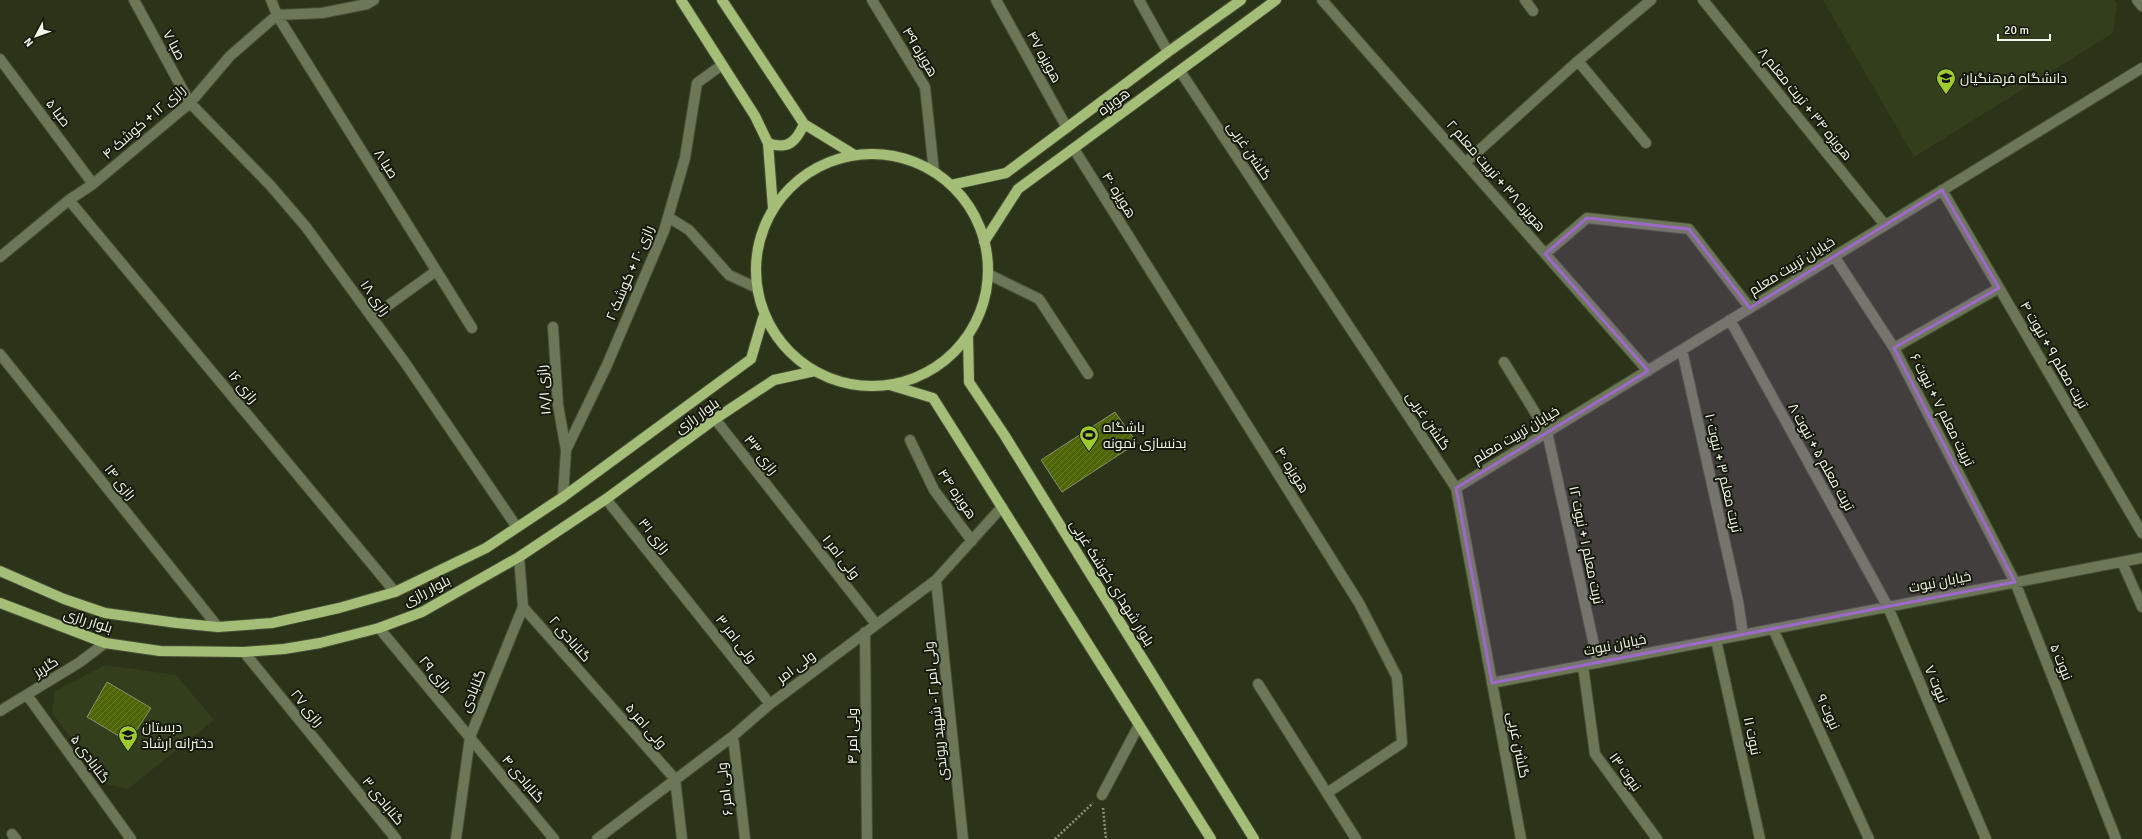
<svg xmlns="http://www.w3.org/2000/svg" width="2142" height="839" viewBox="0 0 2142 839" font-family="Signika,Cairo,sans-serif">
	<defs>
		<pattern id="building-hatch" width="6" height="6" patternUnits="userSpaceOnUse"><rect width="6" height="6" fill="#4d6503"/><path d="M-1 1l2-2M0 6l6-6M5 7l2-2" fill="none" stroke="#677c28"/></pattern>
	</defs>
	<rect width="100%" height="100%" fill="#2b3419"/>
	<path fill="#333e1c" d="M1823 0H2114L2117 4 2113 33 1914 157Z
		M105 665 176 675 214 720 128 789 106 784 52 713 55 691Z"/>
	<path fill="url(#building-hatch)" stroke="#859072" d="M1115 412 1137 443 1062 492 1041 460Z
		M107 682 151 708 129 742 87 717Z"/>
	<g fill="none" stroke-linecap="round" stroke-linejoin="round">
		<defs>
			<path id="minor" d="M134 0 190 103 270 185 306 227 406 364 516 526
				M271 0 277 15 472 328
				M872 0 925 87 934 172
				M996 0 1067 128
				M1139 0 1168 52
				M1322 0 1648 371
				M1525 0 1533 11
				M1703 0 1885 225
				M2137 0 2142 6
				M0 59 93 184
				M1578 61 1646 143
				M1180 71 1456 488 1521 839
				M1074 149 1359 603 1397 677 1402 743 1327 793
				M1465 163 1578 61 1651 0
				M1942 190 2142 533
				M69 200 395 592
				M668 217 689 230 729 275 757 288
				M1545 254 1587 218 1689 229 1750 308
				M1834 256 1894 348 2015 582 2116 839
				M0 257 69 200 93 184 190 103 230 56 277 15 322 13 367 4 374 0
				M988 274 1039 299 1088 374
				M372 317 436 271
				M1730 320 1888 607 1986 839
				M553 327 558 405 566 450
				M1894 348 1999 288
				M1682 350 1738 601 1743 635
				M0 354 218 627
				M1504 362 1547 432 1598 663
				M715 419 876 624
				M910 440 934 490 972 541
				M1456 488 2142 68
				M563 497 566 450 607 365 664 231 685 158 697 83 722 65
				M606 499 770 704
				M2122 562 2142 607
				M936 580 963 839
				M523 607 675 779 682 839
				M379 628 554 839
				M1773 629 1869 839
				M865 632 867 839
				M1716 640 1760 839
				M244 652 396 839
				M1583 666 1595 754 1657 839
				M1492 683 2142 558
				M1258 684 1356 839
				M27 695 131 839
				M0 711 80 662 105 643
				M733 736 745 839
				M1102 795 1139 725
				M12 834 16 839
				M456 839 470 737 523 607 519 557
				M597 839 733 736 770 704 936 580 1002 507"/>
			<path id="major" d="M681 0 755 116 768 143 773 208
				M722 0 804 124 853 154
				M768 143C788 150 796 142 804 124
				M756 270a116 116 0 1 1 232 0a116 116 0 1 1-232 0Z
				M951 185 1006 173 1168 52 1241 0
				M984 242 1018 189 1276 0
				M968 336 969 382 1005 436 1254 839
				M890 385 933 398 1211 839
				M0 571 64 599 105 613 177 623 218 627 272 623 339 608 395 592 486 548 563 497 751 359 763 318
				M0 603 105 643 160 651 244 652 284 649 320 643 379 628 422 612 519 557 606 499 715 419 774 380 815 371"/>
		</defs>
		<use href="#minor" stroke="#474f36" stroke-width="12"/>
		<use href="#major" stroke="#474f36" stroke-width="12"/>
		<path stroke="#8a927b" stroke-width="2.5" stroke-dasharray="2 2" stroke-linecap="butt" d="M1103 808 1106 839
			M1055 839 1093 803"/>
		<use href="#minor" stroke="#6b7756" stroke-width="10"/>
		<use href="#major" stroke="#a5be77" stroke-width="10"/>
	</g>
	<path fill="#9e69cb" fill-opacity="0.2" stroke="#9e69cb" stroke-width="3" stroke-linejoin="round" d="M1942 190 1999 288 1894 348 2015 582 1492 683 1456 488 1648 371 1545 254 1587 218 1689 229 1750 308Z"/>
	<defs>
		<symbol id="university-pin" viewBox="-11 -11 22 30"><path d="M0 17L-7.5 6A9.5 9.5 0 1 1 7.5 6Z" fill="#9fca2d" stroke="#161a0e"/><path d="M0-5L7-2L0 1L-7-2ZM-4 1L0 2.5L4 1V4Q0 6-4 4Z" fill="#111"/></symbol>
		<symbol id="stadium-pin" viewBox="-11 -11 22 30"><path d="M0 17L-7.5 6A9.5 9.5 0 1 1 7.5 6Z" fill="#9fca2d" stroke="#161a0e"/><path d="M0-5a6.5 5 0 1 0 0 10a6.5 5 0 1 0 0-10ZM-3.5-1.8h7v3.6h-7Z" fill="#111"/></symbol>
		<symbol id="school-pin" viewBox="-11 -11 22 30"><path d="M0 17L-7.5 6A9.5 9.5 0 1 1 7.5 6Z" fill="#9fca2d" stroke="#161a0e"/><path d="M0-5L7-2L0 1L-7-2ZM-4 1L0 2.5L4 1V4Q0 6-4 4Z" fill="#111"/></symbol>
	</defs>
	<g fill-rule="evenodd">
		<use href="#university-pin" x="1935" y="67" width="22" height="30"/>
		<use href="#stadium-pin" x="1078" y="424" width="22" height="30"/>
		<use href="#school-pin" x="117" y="724" width="22" height="30"/>
	</g>
	<g text-anchor="middle" dominant-baseline="central" stroke-width="4" stroke-linejoin="round" paint-order="stroke">
		<g font-size="14" fill="#f1f7e6" stroke="#161a0e">
			<text transform="translate(174 45) rotate(62)">صبا ۷</text>
			<text transform="translate(920 52) rotate(59)">هویزه ۴۹</text>
			<text transform="translate(1044 57) rotate(61)">هویزه ۴۷</text>
			<text transform="translate(1114 102) rotate(-36)">هویزه</text>
			<text transform="translate(1805 104) rotate(51)">هویزه ۳۴ + تربت معلم ۸</text>
			<text transform="translate(58 113) rotate(53)">صبا ۵</text>
			<text transform="translate(144 122) rotate(-41)">رازی ۱۲ + کوشک ۴</text>
			<text transform="translate(1249 151) rotate(56)">گلشن غربی</text>
			<text transform="translate(386 164) rotate(58)">صبا ۸</text>
			<text transform="translate(1496 176) rotate(49)">هویزه ۳۸ + تربیت معلم ۲</text>
			<text transform="translate(1119 195) rotate(58)">هویزه ۴۰</text>
			<text transform="translate(1792 266) rotate(-32)">خیایان تربیت معلم</text>
			<text transform="translate(630 273) rotate(-67)">رازی ۲۰ + کوشک ۲</text>
			<text transform="translate(375 298) rotate(54)">رازی ۱۸</text>
			<text transform="translate(2054 355) rotate(60)">تربت معلم ۹ + نبوت ۴</text>
			<text transform="translate(243 387) rotate(50)">رازی ۱۶</text>
			<text transform="translate(544 390) rotate(-95)">رازی ۱۸/۱</text>
			<text transform="translate(1942 410) rotate(63)">تربیت معلم ۷ + نبوت ۶</text>
			<text transform="translate(697 416) rotate(-35)">بلوار رازی</text>
			<text transform="translate(1428 421) rotate(56)">گلشن غربی</text>
			<text transform="translate(1516 435) rotate(-31)">خیایان تربیت معلم</text>
			<text transform="translate(761 455) rotate(52)">رازی ۳۳</text>
			<text transform="translate(1821 457) rotate(61)">تربت معلم ۵ + نبوت ۸</text>
			<text transform="translate(1292 470) rotate(58)">هویزه ۴۰</text>
			<text transform="translate(1723 473) rotate(77)">تربت معلم ۳ + نبوت ۱۰</text>
			<text transform="translate(120 482) rotate(51)">رازی ۱۴</text>
			<text transform="translate(957 494) rotate(56)">هویزه ۴۴</text>
			<text transform="translate(654 536) rotate(51)">رازی ۳۱</text>
			<text transform="translate(1586 545) rotate(78)">تربت معلم ۱ + نبوت ۱۲</text>
			<text transform="translate(841 557) rotate(52)">ولی امر ۱</text>
			<text transform="translate(1940 582) rotate(-11)">خیابان نبوت</text>
			<text transform="translate(1112 583) rotate(58)">بلوار شهدای کوشک غربی</text>
			<text transform="translate(427 591) rotate(-27)">بلوار رازی</text>
			<text transform="translate(88 621) rotate(18)">بلوار رازی</text>
			<text transform="translate(570 639) rotate(49)">گنابادی ۲</text>
			<text transform="translate(736 639) rotate(52)">ولی امر ۳</text>
			<text transform="translate(1615 645) rotate(-11)">خیابان نبوت</text>
			<text transform="translate(2061 662) rotate(68)">نبوت ۵</text>
			<text transform="translate(46 667) rotate(-32)">گلریز</text>
			<text transform="translate(796 667) rotate(-37)">ولی امر</text>
			<text transform="translate(435 674) rotate(50)">رازی ۲۹</text>
			<text transform="translate(1936 684) rotate(67)">نبوت ۷</text>
			<text transform="translate(473 691) rotate(-68)">گنابادی</text>
			<text transform="translate(307 708) rotate(51)">رازی ۲۷</text>
			<text transform="translate(936 711) rotate(-96)">ولی امر ۲ - شهید ریوندی</text>
			<text transform="translate(1828 712) rotate(66)">نبوت ۹</text>
			<text transform="translate(646 726) rotate(49)">ولی امر ۵</text>
			<text transform="translate(852 736) rotate(-90)">ولی امر ۴</text>
			<text transform="translate(1752 736) rotate(78)">نبوت ۱۱</text>
			<text transform="translate(1518 745) rotate(79)">گلشن غربی</text>
			<text transform="translate(90 759) rotate(54)">گنابادی ۵</text>
			<text transform="translate(1625 772) rotate(54)">نبوت ۱۳</text>
			<text transform="translate(523 779) rotate(50)">گنابادی ۴</text>
			<text transform="translate(725 789) rotate(-97)">ولی امر ۶</text>
			<text transform="translate(383 801) rotate(51)">گنابادی ۳</text>
		</g>
		<g font-size="14" fill="#f1f7e6" stroke="#161a0e" text-anchor="start">
			<text x="1960" y="78">دانشگاه فرهنگیان</text>
			<text x="1103" y="427">باشگاه<tspan x="1103" dy="16">بدنسازی نمونه</tspan></text>
			<text x="142" y="727">دبستان<tspan x="142" dy="16">دخترانه ارشاد</tspan></text>
		</g>
	</g>
	<g transform="translate(36 36) rotate(229)" stroke="#161a0e" stroke-width="3" paint-order="stroke">
	<path d="M0-3L7 15L0 10L-7 15Z" fill="#f1f7e6"/>
	<text y="-6" font-size="11" font-weight="bold" text-anchor="middle" fill="#f1f7e6">N</text>
	</g>
	<path d="M1998 34v6h52v-6" fill="none" stroke="#f1f7e6" stroke-width="2"/>
	<text x="2004" y="34" font-size="12" fill="#f1f7e6" stroke="#161a0e" stroke-width="3" paint-order="stroke">20 m</text>
</svg>
